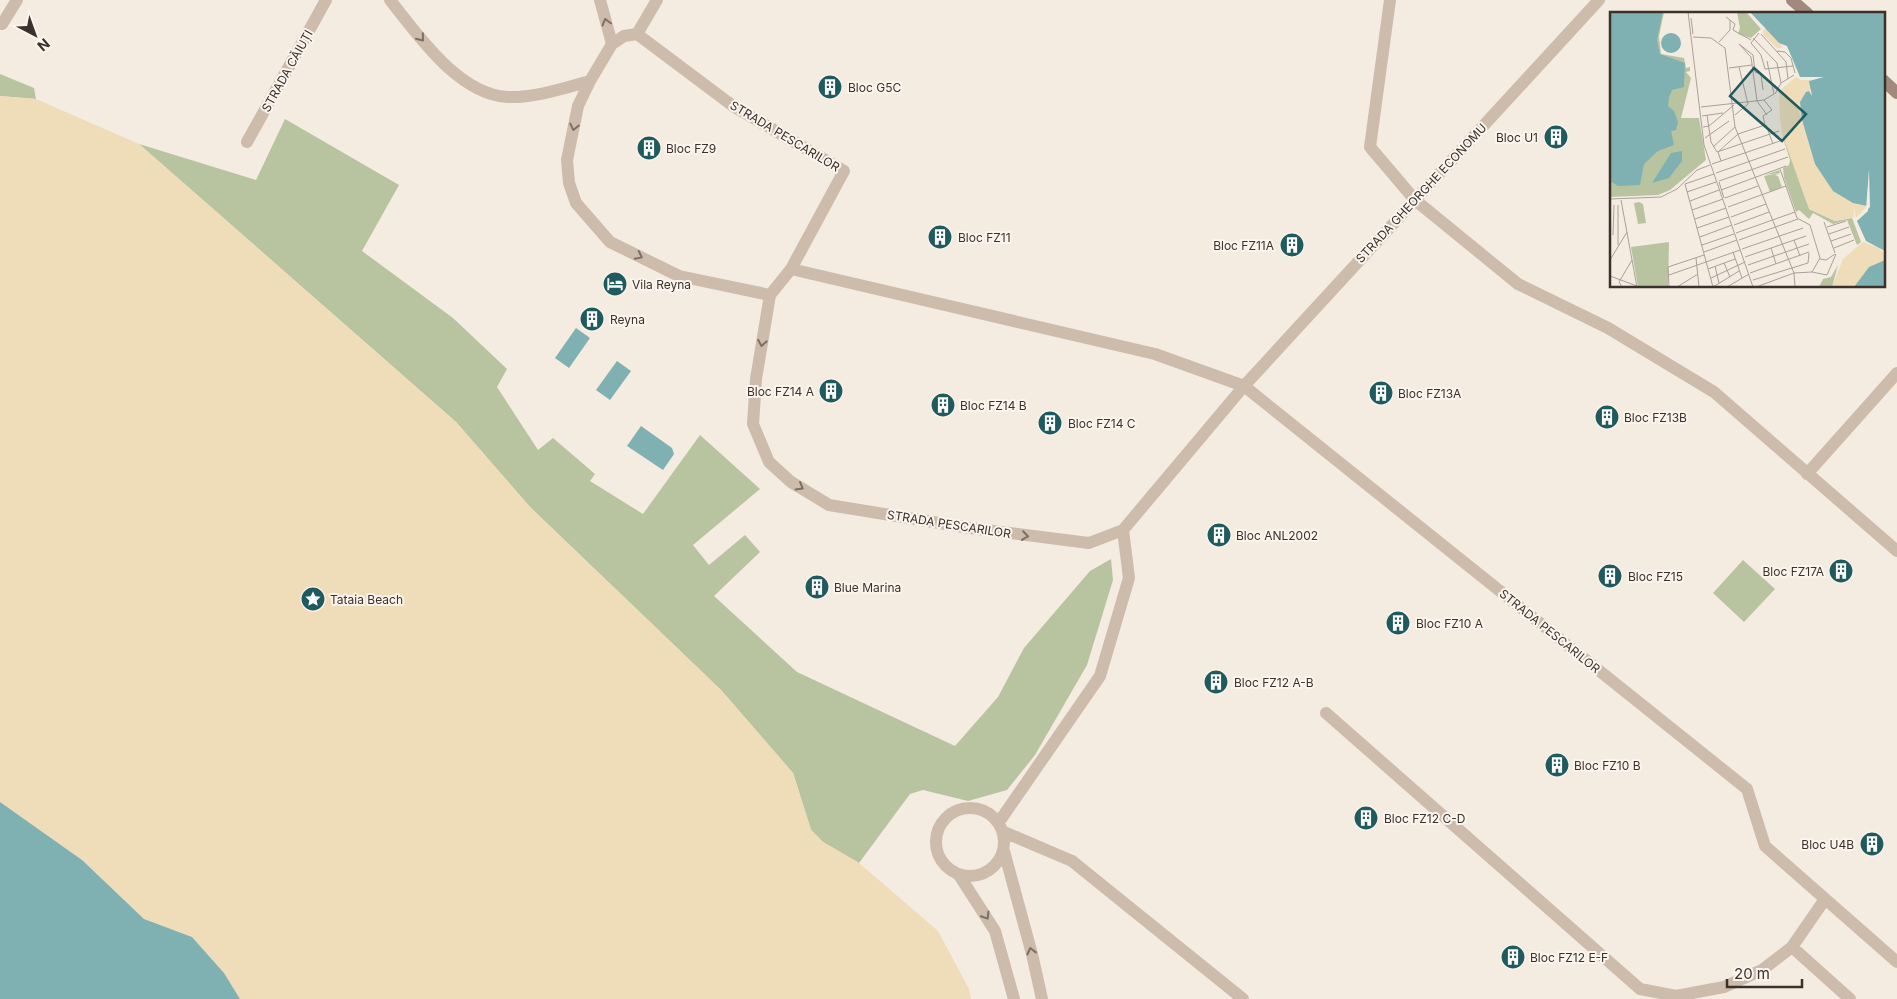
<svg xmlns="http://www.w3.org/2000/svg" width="1897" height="999" viewBox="0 0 1897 999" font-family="Inter,sans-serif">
	<rect width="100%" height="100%" fill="#f4ebe1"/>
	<path fill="#b8c4a0" d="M0 74 34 88 36 99 0 96Z
		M285 119 399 185 362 251 453 318 507 369 497 387 538 450 553 438 595 474 590 481 643 514 700 435 760 489 693 545 709 565 745 535 760 552 714 596 797 672 955 746 998 697 1024 648 1090 571 1111 559 1113 580 1087 665 1035 755 1007 790 968 801 923 790 910 794 859 863 823 842 811 830 793 773 721 690 530 507 456 422 139 144 256 180Z
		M1743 560 1775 589 1744 622 1713 593Z"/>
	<path fill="#efdcb8" d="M0 96 36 99 139 144 456 422 530 507 721 690 793 773 811 830 823 842 859 863 938 931 969 989 971 999H240L224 973 192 937 144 919 82 860 0 802Z"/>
	<path fill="#7fb0b2" d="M576 328 590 338 569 368 555 358Z
		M617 361 631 371 610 400 596 390Z
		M641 426 672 448 674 454 663 470 627 446Z
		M0 802 82 860 144 919 192 937 224 973 240 999H0Z"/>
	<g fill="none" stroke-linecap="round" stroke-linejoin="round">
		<path stroke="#cdbbac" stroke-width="12" d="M390 0C418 35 458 94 507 97 535 98 564 88 590 81
			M600 0 612 44
			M1390 0 1370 147 1415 200 1518 284 1608 328 1714 392 1897 551
			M2 24 17 0
			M637 34 733 106 844 171 791 269 770 295 756 379 753 424 769 462 791 482 829 505 970 528 1089 543 1123 530 1244 386 1599 0
			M637 34 624 36 612 44 590 81 578 106 567 160 569 183 576 203 610 242 679 276 770 295
			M637 34 657 0
			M247 142 326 0
			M791 269 1155 354 1244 386 1747 789 1765 846 1897 962
			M1807 474 1897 373
			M1326 713 1640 989 1676 996 1724 987 1762 970 1792 947 1825 899
			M936 842a34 34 0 1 1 68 0a34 34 0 1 1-68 0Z
			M999 822 1100 676 1129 578 1123 530
			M1004 832 1072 861 1243 999
			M1004 851 1032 954 1042 999
			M959 875 995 931 1014 999
			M1792 947 1850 999"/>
		<path stroke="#a18a7d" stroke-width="12" d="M1792 0 1808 14
			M1883 80 1897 93"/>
	</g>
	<defs><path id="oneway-chevron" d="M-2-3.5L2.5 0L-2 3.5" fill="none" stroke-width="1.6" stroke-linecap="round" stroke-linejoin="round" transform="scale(1.25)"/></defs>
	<g stroke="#7d6f65">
		<use href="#oneway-chevron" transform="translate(606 22) rotate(-105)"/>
		<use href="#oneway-chevron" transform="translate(421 38) rotate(51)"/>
		<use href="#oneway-chevron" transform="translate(574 127) rotate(102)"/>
		<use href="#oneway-chevron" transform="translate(639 256) rotate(26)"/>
		<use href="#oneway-chevron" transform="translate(762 343) rotate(100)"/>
		<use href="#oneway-chevron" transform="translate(800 487) rotate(30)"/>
		<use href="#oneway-chevron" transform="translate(1025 536) rotate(8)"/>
		<use href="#oneway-chevron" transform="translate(986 916) rotate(58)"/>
		<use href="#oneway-chevron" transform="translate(1031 951) rotate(-104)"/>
	</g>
	<defs>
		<symbol id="building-disc" viewBox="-11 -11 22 22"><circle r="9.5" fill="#1f5a5e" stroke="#fbf5ee"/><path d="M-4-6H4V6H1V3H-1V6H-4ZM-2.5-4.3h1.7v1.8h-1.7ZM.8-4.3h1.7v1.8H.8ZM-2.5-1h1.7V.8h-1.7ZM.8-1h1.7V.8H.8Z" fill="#fff"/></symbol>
		<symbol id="hotel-disc" viewBox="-11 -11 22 22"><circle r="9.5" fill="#1f5a5e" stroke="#fbf5ee"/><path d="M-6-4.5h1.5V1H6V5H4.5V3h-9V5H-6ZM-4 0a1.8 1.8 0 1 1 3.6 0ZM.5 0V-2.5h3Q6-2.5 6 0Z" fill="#fff"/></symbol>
		<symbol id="sight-disc" viewBox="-11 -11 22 22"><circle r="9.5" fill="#1f5a5e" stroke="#fbf5ee"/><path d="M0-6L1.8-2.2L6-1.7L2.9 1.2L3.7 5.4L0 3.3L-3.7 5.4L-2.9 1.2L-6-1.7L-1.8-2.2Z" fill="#fff"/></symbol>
	</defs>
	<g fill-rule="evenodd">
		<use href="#building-disc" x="816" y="73" width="28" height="28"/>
		<use href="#building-disc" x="1542" y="123" width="28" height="28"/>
		<use href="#building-disc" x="635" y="134" width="28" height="28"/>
		<use href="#building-disc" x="926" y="223" width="28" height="28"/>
		<use href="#building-disc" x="1278" y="231" width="28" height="28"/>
		<use href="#hotel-disc" x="601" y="270" width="28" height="28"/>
		<use href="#building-disc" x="578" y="305" width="28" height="28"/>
		<use href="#building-disc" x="817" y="377" width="28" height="28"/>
		<use href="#building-disc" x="1367" y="379" width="28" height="28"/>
		<use href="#building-disc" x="929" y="391" width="28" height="28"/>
		<use href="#building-disc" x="1593" y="403" width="28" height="28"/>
		<use href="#building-disc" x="1036" y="409" width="28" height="28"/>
		<use href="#building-disc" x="1205" y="521" width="28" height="28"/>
		<use href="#building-disc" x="1827" y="557" width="28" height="28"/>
		<use href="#building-disc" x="1596" y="562" width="28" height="28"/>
		<use href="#building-disc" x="803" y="573" width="28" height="28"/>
		<use href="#sight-disc" x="299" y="585" width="28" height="28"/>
		<use href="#building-disc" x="1384" y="609" width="28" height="28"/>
		<use href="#building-disc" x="1202" y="668" width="28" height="28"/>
		<use href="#building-disc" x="1543" y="751" width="28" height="28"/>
		<use href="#building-disc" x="1352" y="804" width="28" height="28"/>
		<use href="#building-disc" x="1858" y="830" width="28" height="28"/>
		<use href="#building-disc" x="1499" y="943" width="28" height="28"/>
	</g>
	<g text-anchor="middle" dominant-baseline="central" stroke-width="4" stroke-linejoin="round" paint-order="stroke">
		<g font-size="12" fill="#3b302b" stroke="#fbf5ee">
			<text transform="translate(287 71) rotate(-61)">STRADA CĂIUȚI</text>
			<text transform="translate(785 136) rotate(31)">STRADA PESCARILOR</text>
			<text transform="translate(1421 193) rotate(-47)">STRADA GHEORGHE ECONOMU</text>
			<text transform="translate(949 524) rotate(9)">STRADA PESCARILOR</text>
			<text transform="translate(1550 631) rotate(39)">STRADA PESCARILOR</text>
		</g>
		<g font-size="12" fill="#3b302b" stroke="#fbf5ee" text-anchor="start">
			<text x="848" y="87">Bloc G5C</text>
			<text x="1538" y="137" text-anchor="end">Bloc U1</text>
			<text x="666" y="148">Bloc FZ9</text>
			<text x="958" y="237">Bloc FZ11</text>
			<text x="1274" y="245" text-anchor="end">Bloc FZ11A</text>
			<text x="632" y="284">Vila Reyna</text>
			<text x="610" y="319">Reyna</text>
			<text x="814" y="391" text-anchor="end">Bloc FZ14 A</text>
			<text x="1398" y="393">Bloc FZ13A</text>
			<text x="960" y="405">Bloc FZ14 B</text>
			<text x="1624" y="417">Bloc FZ13B</text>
			<text x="1068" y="423">Bloc FZ14 C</text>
			<text x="1236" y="535">Bloc ANL2002</text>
			<text x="1824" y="571" text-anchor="end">Bloc FZ17A</text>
			<text x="1628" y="576">Bloc FZ15</text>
			<text x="834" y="587">Blue Marina</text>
			<text x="330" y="599">Tataia Beach</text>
			<text x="1416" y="623">Bloc FZ10 A</text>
			<text x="1234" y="682">Bloc FZ12 A-B</text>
			<text x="1574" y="765">Bloc FZ10 B</text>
			<text x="1384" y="818">Bloc FZ12 C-D</text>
			<text x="1854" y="844" text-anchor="end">Bloc U4B</text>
			<text x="1530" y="957">Bloc FZ12 E-F</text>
		</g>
	</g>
	<g transform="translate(1610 12)">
		<rect width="275" height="275" fill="#f4ebe1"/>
		<path d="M0 0H54L49 24 51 42 74 46 76 56 80 55V59L76 60 81 66 71 106H89L96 148 60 178 48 183 0 185ZM127 0H136L151 17 141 26 128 22 130 16ZM173 126 175 127 197 191 200 193 199 197 225 209 242 206 251 230 247 233 237 208 223 212 203 201 199 207 189 198 186 200 174 166 173 156 179 153 180 148ZM169 158 170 161 165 163 168 164 172 175 160 180 154 164 169 161 155 163ZM29 190 33 192 36 211 28 212 24 191ZM59 230 58 275H28L21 235ZM228 253 222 275H209L213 267 221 265Z" fill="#b8c4a0"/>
		<path d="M157 17 172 34V36H167L153 22V18ZM186 65 191 68H200L202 76 190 90 189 99 205 152 243 191 257 194 246 206 243 193 244 205 225 209 199 197 172 122 170 107 169 79ZM253 230 269 236 274 241 275 248 259 255 244 275H222L233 247Z" fill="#efdcb8"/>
		<path d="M0 0H53L47 28 50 42 75 51 74 75 62 78 59 85 58 94 64 99 68 110 66 118 61 119 64 133 48 139 34 152 30 173 8 174 0 169ZM140 0H275V239L256 229 247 209 258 199 259 158 257 194 243 191 223 179 205 152 192 108 190 90 196 80 199 79 202 84 199 69 214 65H190L177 34 169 31ZM51 31a10 10 0 1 1 20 0a10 10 0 1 1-20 0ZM72 139V149L59 166 42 171 61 141ZM275 248V275H244L259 255Z" fill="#7fb0b2"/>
		<path d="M259 158 260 195 246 209 256 197Z" fill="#f4ebe1"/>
		<path fill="none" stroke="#aaa098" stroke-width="1" d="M78 0 94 133 143 275M116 5 125 12 123 18 141 28M81 6 83 22M149 21 141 31 151 43 155 57 183 54M151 22 176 50 178 67M83 25 101 26 115 36 125 115 184 261 185 275M143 26 167 51 171 71M109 30 120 18V8M129 32 141 45 147 89 157 103M129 32 143 43 145 60M167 39 175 40 181 46 185 61M157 49 164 82M119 56 142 53M145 60 151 62 153 78M165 82 171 71 184 63M154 88 162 98 153 104 155 113M91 95 154 88 164 82M97 103 101 130 107 140 169 119M125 103 138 92 129 55M92 104 113 101M156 113 163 132M93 115 99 114 124 93M95 126 119 109M103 135 125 115M111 149 108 140 128 122 155 113M102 152 173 128M170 157 187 206 200 213 210 246 202 260M106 161 175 137M109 169 178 145M109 170 114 186M75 172 103 275M75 172 104 162M111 178 176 154M77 180 106 170M115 186 148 174M0 187 51 185 67 177 87 158 100 153M11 188 27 275M80 189 109 178M8 193V233M118 195 176 174M82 198 113 187M121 205 156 192M85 207 116 196M214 210 225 241M124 213 159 200M217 215 236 209M87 216 119 205M126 221 185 200M219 222 239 215M3 223 4 193M90 225 122 213M129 228 188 207M184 228 190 244M221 229 241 222M92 233 124 222M161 236 166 252M224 236 244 228M132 237 193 216M94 240 127 228M123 240 132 266M135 245 196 224M86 246 89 275M210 247 216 248 225 242M0 248 17 220M114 251 120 265M138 253 199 232M105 254 109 271M98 257 125 247M202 260 217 263 226 242M140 261 199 240M59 263 130 238M0 264 27 274M101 266 135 250M143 268 198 251 199 241M12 275 9 270 22 248M59 275 58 255 94 243M67 275 88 262M103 275 129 259M117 275 139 262M146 275 184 261 202 260"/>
		<path fill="#1f5a5e" fill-opacity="0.15" stroke="#1f5a5e" stroke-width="2.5" d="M144 56 196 102 172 129 120 84Z"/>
		<rect width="275" height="275" fill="none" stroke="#3b302b" stroke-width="2.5"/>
	</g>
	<g transform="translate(35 35) rotate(139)" stroke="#fbf5ee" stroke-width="4" paint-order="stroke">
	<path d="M0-4L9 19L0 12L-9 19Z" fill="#3b302b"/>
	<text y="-8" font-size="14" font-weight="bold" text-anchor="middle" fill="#3b302b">N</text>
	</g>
	<path d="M1727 979v8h75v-8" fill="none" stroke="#3b302b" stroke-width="2.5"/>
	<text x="1734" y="979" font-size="15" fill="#3b302b" stroke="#fbf5ee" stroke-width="4" paint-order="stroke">20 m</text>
</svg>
